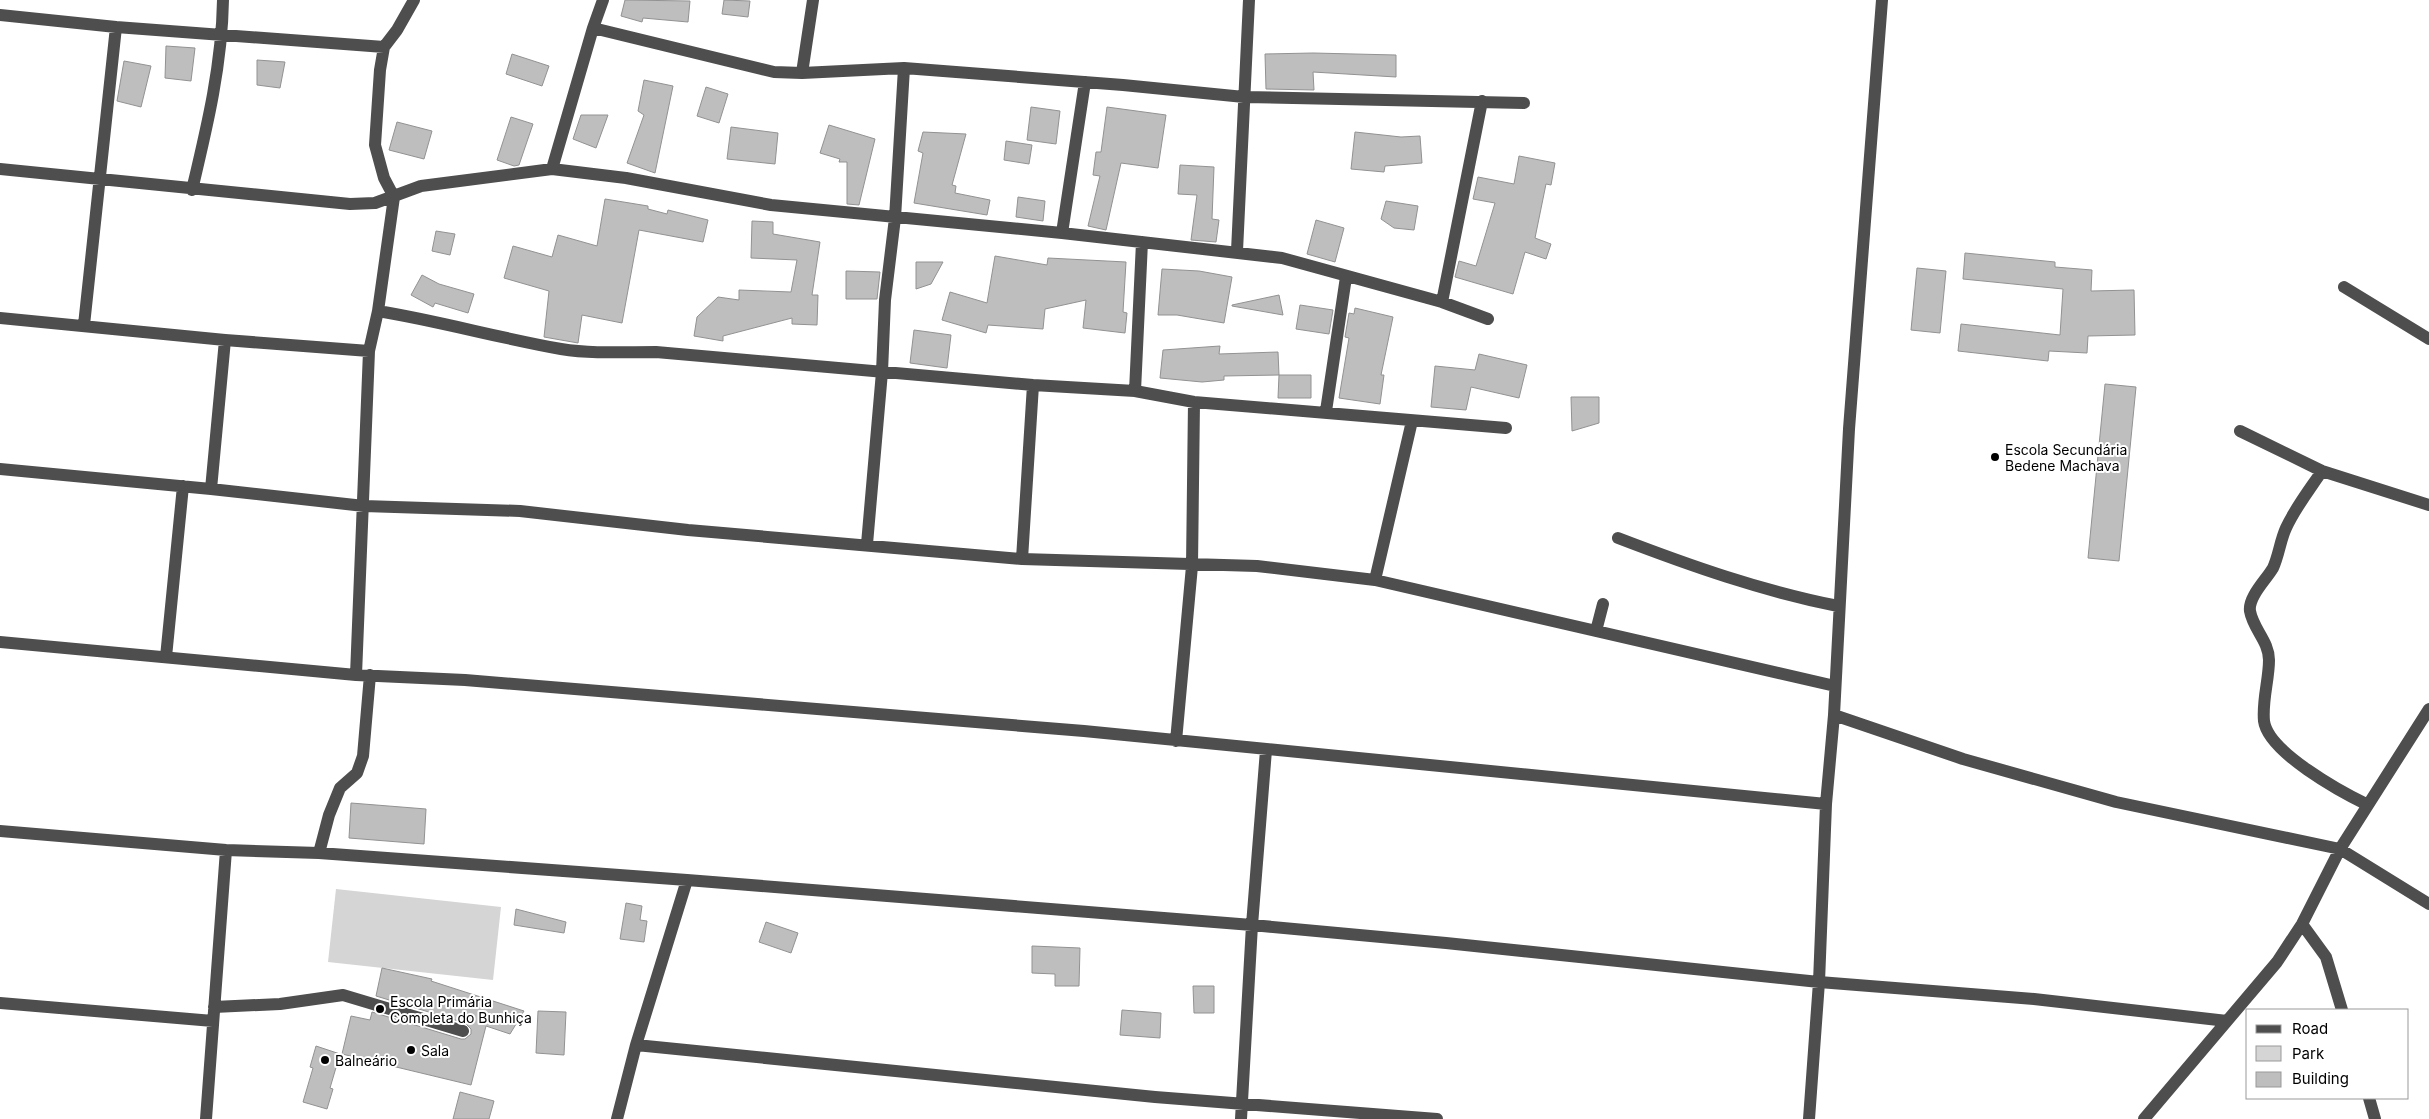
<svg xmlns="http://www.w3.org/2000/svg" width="2429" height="1119" viewBox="0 0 2429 1119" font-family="Inter,sans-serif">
	<rect width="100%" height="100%" fill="#fff"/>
	<path fill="#d5d5d5" d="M336 889 501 907 493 980 328 962Z"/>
	<path fill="#bebebe" stroke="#929292" d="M625 0 690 1 688 22 643 18 642 22 621 16Z
		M724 0 750 1 748 17 722 14Z
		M166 46 195 48 191 81 165 78Z
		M1313 53 1396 55V77L1313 72 1314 90 1266 89 1265 54Z
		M512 54 549 66 542 86 506 74Z
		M257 60 285 62 280 88 257 85Z
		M124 61 151 66 141 107 117 101Z
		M644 80 673 86 655 173 627 163 644 115 638 111Z
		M706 87 728 94 719 123 697 116Z
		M1031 107 1060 111 1056 144 1027 140Z
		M1107 107 1166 115 1158 168 1121 163 1106 230 1088 226 1100 176 1093 175 1096 152H1101Z
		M581 115H608L596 148 573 139Z
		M511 117 533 124 519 165 514 166 497 160Z
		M397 122 432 131 424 159 389 150Z
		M829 125 875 139 859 205 847 204V162H839L840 159 820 153Z
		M731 127 778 133 775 164 727 159Z
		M923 132 966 134 952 185 956 186 955 193 990 200 987 215 914 203 923 153 918 151Z
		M1355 132 1401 137 1420 136 1422 163 1385 166 1384 172 1351 169Z
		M1006 141 1032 145 1029 164 1004 160Z
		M1519 156 1555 163 1551 185 1546 184 1535 238 1551 244 1546 259 1525 252 1513 294 1455 277 1459 261 1476 266 1495 203 1473 199 1478 177 1514 184Z
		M1180 165 1214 167 1212 219 1219 220 1216 242 1191 240 1197 195 1178 194Z
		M1018 197 1045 201 1043 221 1016 217Z
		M605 199 648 206V209L667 214 668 210 708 220 703 242 639 230 622 323 582 315 578 343 544 337 549 291 504 278 513 246 552 257 558 235 597 246Z
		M1386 201 1418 206 1414 230 1394 228 1381 219Z
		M1316 220 1344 228 1335 262 1307 254Z
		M752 221 773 222V234L820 242 812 295H818L817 325 792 324V318L723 336V341L694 336 697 317 718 297 739 300V290L791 292 797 260 751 258Z
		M436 231 455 234 450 255 432 251Z
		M1965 253 2055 262V267L2092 270 2091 291 2134 290 2135 335 2088 336 2087 353 2049 351 2048 361 1958 351 1961 324 2060 335 2063 289 1963 279Z
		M995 256 1047 265 1048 258 1126 262 1123 312 1127 313 1125 333 1083 328 1086 300 1045 309 1043 329 988 325 986 333 942 320 950 292 987 303Z
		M916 262H943L931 284 916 289Z
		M1917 268 1946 271 1940 333 1911 330Z
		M1162 269 1199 271 1232 277 1224 323 1177 315H1158Z
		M846 271 880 272 877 299H846Z
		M422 275 439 284 474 294 468 313 435 303 433 307 411 295Z
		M1279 295 1283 315 1232 306V305Z
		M1300 305 1333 310 1329 334 1296 329Z
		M1355 308 1393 317 1381 375H1384L1380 404 1339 398 1349 338 1345 337 1349 313 1354 314Z
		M914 330 951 335 947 368 910 363Z
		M1220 346 1219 354 1278 352 1279 375 1224 376V380L1202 382 1160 378 1163 350Z
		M1479 354 1527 365 1519 398 1471 387 1466 410 1431 407 1435 366 1475 370Z
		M1279 375H1311V398H1278Z
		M2105 384 2136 387 2119 561 2088 558Z
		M1571 397H1599V423L1572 431Z
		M351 803 426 809 424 844 349 838Z
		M626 903 642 906 640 920 647 921 644 942 620 939Z
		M516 909 566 922 564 933 514 925Z
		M766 922 798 933 791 953 759 942Z
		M1032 946 1080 948 1079 986H1055V974L1032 973Z
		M382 968 432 979 431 981 524 1011 510 1034 486 1026 471 1085 342 1054 351 1016 370 1020 372 1012 461 1039H465L471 1034V1029L465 1023 376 996Z
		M1193 986H1214V1013H1194Z
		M1122 1010 1161 1013 1160 1038 1120 1035Z
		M538 1011 566 1012 564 1055 536 1053Z
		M316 1046 340 1054 330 1088 333 1089 327 1109 303 1102 313 1068 310 1067Z
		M460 1092 494 1101 489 1119H453Z"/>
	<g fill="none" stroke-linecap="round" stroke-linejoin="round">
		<path stroke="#4e4e4e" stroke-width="12" d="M0 15 116 27 384 47
			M593 28 774 72 802 73 904 68 1123 85 1244 97 1524 103
			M802 73 813 0
			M0 169 350 204 375 203 421 186 552 169 626 178 771 205 1062 233 1282 258 1442 302 1488 319
			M552 169 593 28 603 0
			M192 190C207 127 222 65 223 0
			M1062 233 1085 82
			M1237 251 1249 0
			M2344 287 2429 339
			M1442 302 1482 101
			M378 311C439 321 499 338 561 349 592 354 624 352 656 352L1033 385 1135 391 1194 402 1506 428
			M0 318 225 340 369 351
			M84 325 116 27
			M1135 391 1142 242
			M1326 411 1346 277
			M2240 431 2322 471 2429 505
			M0 469 211 489 364 506 520 511 688 530 1022 559 1257 566 1375 580 1835 686
			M2322 471C2310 489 2295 508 2286 528 2280 541 2279 555 2273 568 2266 580 2248 597 2250 611 2253 629 2269 641 2269 660 2269 680 2262 700 2264 721 2268 752 2341 792 2368 805
			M211 489 225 340
			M1618 538C1691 566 1762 591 1838 606
			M867 544 882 372 885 300 895 218 904 68
			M1022 559 1033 385
			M1375 580 1412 421
			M1596 631 1603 604
			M0 642 356 675 465 680 1084 731 1826 804
			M166 657 183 486
			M356 675 369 351 378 311 394 197 384 178 375 145 380 70 384 47 397 30 414 0
			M1834 715 1963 759 2116 802 2340 849 2429 904
			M1176 741 1192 566 1194 402
			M0 831 226 850 319 853 687 880 1252 925 1446 943 1819 982 2034 999 2227 1021
			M319 853 329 815 340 788 357 773 363 756 370 675
			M2302 924 2326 957 2342 1010
			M0 1003 213 1021
			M214 1007 280 1004 343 995 463 1031
			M636 1045 1155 1097 1437 1119
			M2369 1098 2375 1119
			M206 1119 226 850
			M617 1119 636 1045 687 880
			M1241 1119 1252 925 1266 750
			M1809 1119 1819 982 1826 804 1834 715 1849 429 1882 0
			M2144 1119 2277 962 2302 924 2340 849 2429 709"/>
	</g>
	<g fill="#000" stroke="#fff" stroke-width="2">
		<circle cx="1995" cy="457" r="5"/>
		<circle cx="380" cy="1009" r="5"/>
		<circle cx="411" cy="1050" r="5"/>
		<circle cx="325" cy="1060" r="5"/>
	</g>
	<g text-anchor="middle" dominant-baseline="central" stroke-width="4" stroke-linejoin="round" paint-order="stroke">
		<g font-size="14" fill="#000" stroke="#fff" text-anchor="start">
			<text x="2005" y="449">Escola Secundária<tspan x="2005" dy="16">Bedene Machava</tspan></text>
			<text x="390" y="1001">Escola Primária<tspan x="390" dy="16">Completa do Bunhiça</tspan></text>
			<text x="421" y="1050">Sala</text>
			<text x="335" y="1060">Balneário</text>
		</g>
	</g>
	<rect x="2246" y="1009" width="162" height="90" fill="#ffffff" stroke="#999999"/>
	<rect x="2256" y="1025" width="25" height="8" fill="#4e4e4e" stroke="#999999"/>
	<text x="2292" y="1034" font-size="15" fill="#000000">Road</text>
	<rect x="2256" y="1046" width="25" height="15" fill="#d5d5d5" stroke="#999999"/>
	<text x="2292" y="1059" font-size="15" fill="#000000">Park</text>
	<rect x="2256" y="1072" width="25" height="15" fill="#bebebe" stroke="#999999"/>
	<text x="2292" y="1084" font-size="15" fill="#000000">Building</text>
</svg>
